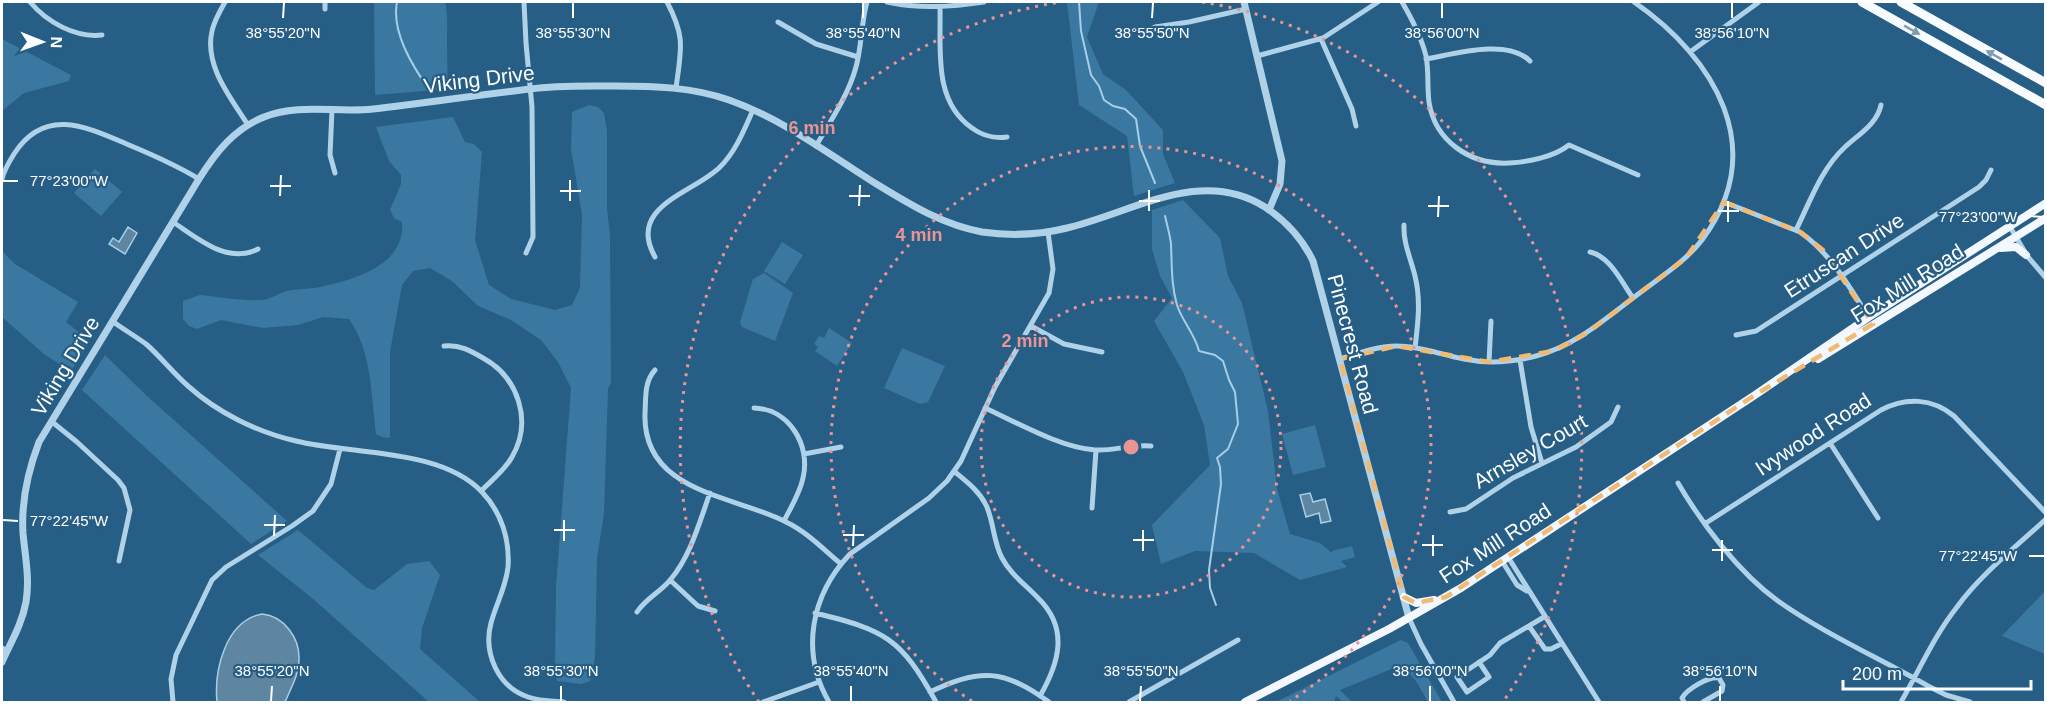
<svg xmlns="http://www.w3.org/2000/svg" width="2047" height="704" viewBox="0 0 2047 704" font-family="Arial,sans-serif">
	<rect width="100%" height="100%" fill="#265e85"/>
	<path fill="#3b78a1" d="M374 2H445C448 15 447 26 447 40 447 57 448 72 447 89L375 95Z
		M1067 2H1099L1087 37 1103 74 1126 90 1163 130V154L1175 183 1134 196 1127 136 1079 105Z
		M2 39 71 75 69 81 24 93 2 111Z
		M589 105 598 107 604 113 607 130V209L610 235 611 382 608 389 604 514 597 558 595 657 590 681 581 684 557 681 555 672 556 587 571 388 558 362 541 340 511 320 478 306 452 281 430 268 413 271 402 285 390 352V438L382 437 376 434C371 395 372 351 349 319L323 317 298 325 263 328 221 320 197 329 189 326 183 319V301L200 295C220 297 241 301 261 300 270 300 278 293 287 291 296 289 306 289 315 288 350 281 406 267 402 222L394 218 390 210 401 184V175L389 161 376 127 453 117 465 142 474 144 482 152 475 240 489 285 511 299 555 310 572 305 580 288 582 214 571 149 572 112Z
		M95 169 122 192 101 216 74 193Z
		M1183 200 1220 238 1228 276 1242 303 1268 411 1277 489 1290 534 1320 543 1332 553V551L1352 546 1355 557 1341 561 1347 567 1300 580 1254 553 1195 551 1161 564 1152 525 1210 465 1204 425 1183 372 1154 321 1172 298 1160 276 1152 249V210Z
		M782 242 803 255 785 284 764 271Z
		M2 251 15 264 78 302 66 322 90 341 71 371 45 355 2 317Z
		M764 273 793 293 775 341 742 327 740 322 753 279Z
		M829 328 852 343 837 366 815 351 818 347 814 344 819 336 824 338Z
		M902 348 945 366 928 402 920 404 884 388Z
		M105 355 147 396 287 521 251 544 82 390Z
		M1315 425 1326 467 1293 475 1282 434Z
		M298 530 367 588 374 590 407 564 429 561 440 575 422 628 420 649 480 702H429L312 598 258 555Z
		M2045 591V654L2002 636Z
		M1401 640 1408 643 1442 702H1428L1416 681 1401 665 1340 690 1352 702H1343L1336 696 1334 702H1276Z"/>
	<path fill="#5f86a0" stroke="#a5cee8" stroke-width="1.5" d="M128 227 137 233 125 254 109 244 113 238 119 242Z
		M1310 493 1313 502 1325 499 1331 521 1321 523 1319 513 1306 517 1300 495Z
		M262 614C284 616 300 638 299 660 299 674 291 688 286 700L284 702H217C214 671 225 621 262 614Z"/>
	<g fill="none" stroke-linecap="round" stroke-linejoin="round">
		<path stroke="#a5cee8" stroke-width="2" d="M397 2C391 32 413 67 430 91
			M1079 2 1081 31 1091 75 1099 86 1104 100 1113 106 1125 109 1136 119 1140 146 1155 183
			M1165 216C1167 225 1170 235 1171 244 1172 265 1171 284 1177 305 1182 321 1195 334 1199 351L1215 355 1223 361 1229 380 1235 392 1238 424 1228 449 1217 458 1220 467 1221 484 1209 570 1210 588 1216 605"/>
		<path stroke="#b0d2e8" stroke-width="5" d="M30 2C47 22 75 38 102 35
			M225 2C220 11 214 21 212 31 204 66 231 98 248 125
			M524 2 526 43 532 107 533 237 526 253
			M667 2C686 38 681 49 676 88
			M887 2C920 9 951 7 984 2
			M1402 2C1412 19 1421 36 1426 56 1429 71 1427 87 1429 102 1435 141 1470 165 1509 163 1528 162 1554 157 1569 145L1638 175
			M940 8C941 50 933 101 972 128 983 136 993 139 1007 137
			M325 9V2
			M778 22 816 44 858 57
			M1139 36 1155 27 1189 22 1246 9
			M1321 39 1352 109 1356 126
			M1690 52 1759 2
			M1257 56 1323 38 1378 2
			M1426 59C1454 54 1507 38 1530 61
			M332 110 330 155 335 173
			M816 146C831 120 848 96 856 67 862 45 861 23 867 2
			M2 179C4 170 9 162 14 154 45 106 87 127 129 145 153 155 176 165 199 179
			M1724 202 1800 232C1831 254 1849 286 1869 318
			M173 222C197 238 228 265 258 249
			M1404 225C1403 243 1411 259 1415 276 1421 300 1418 323 1415 348
			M2010 227 2028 257 2046 278
			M1796 230C1810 202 1821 169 1845 147 1859 134 1877 124 1881 105
			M1590 252C1610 256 1622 283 1633 298
			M655 257C626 206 694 193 720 167 736 151 744 130 753 110
			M112 321C123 329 135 336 146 344 161 357 173 373 188 386 218 413 257 432 296 441 352 455 441 448 482 492 501 512 510 539 508 567 506 587 496 604 491 623 483 653 498 687 528 697 540 701 552 701 564 702
			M1031 326 1064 344 1102 352
			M1736 335 1756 331 1979 187 1986 180 1991 170
			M444 346C459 344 471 351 483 358 518 377 533 421 512 457 505 470 492 480 481 491
			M1340 359C1358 353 1378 346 1397 346 1420 346 1442 355 1464 359 1488 364 1513 362 1536 356 1575 346 1605 319 1637 295 1659 278 1685 262 1702 240 1770 149 1715 58 1634 2
			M1520 360 1531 427 1542 463
			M1489 362 1491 321
			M655 370C644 382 646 398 645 413 642 493 734 495 786 522 807 532 823 549 841 564
			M754 408C789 409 811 445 803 478 800 493 791 507 784 521
			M985 408C1016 422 1061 448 1095 450 1114 451 1132 444 1151 446
			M51 421 77 442 118 480 124 488 130 510 119 561
			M1830 443 1878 518
			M804 454 841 447
			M955 472C967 482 979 491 986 505 994 522 993 541 1002 558 1011 575 1026 585 1039 599 1069 629 1059 663 1040 696
			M1678 483C1702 524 1739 573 1778 601 1823 633 1879 658 1928 686L1946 695 1970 702
			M1092 508 1096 450
			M1450 512 1466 509 1513 478 1576 447 1611 422 1618 407
			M1706 523 1881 410C1906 397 1932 398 1954 416L2046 513
			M1508 557 1599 702
			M1502 561 1517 585 1527 591
			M670 580 698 606 715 611
			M637 612C646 598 661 592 671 579 691 555 699 523 710 493
			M815 613C885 630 901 638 936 702
			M1409 618 1421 644 1454 702
			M1529 626 1545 649H1551L1561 644
			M2 648 7 651
			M1479 662 1489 677 1467 692 1457 677 1490 655 1500 643 1544 617
			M930 692C980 667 1005 670 1049 702
			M173 702 171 679 176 655 212 580 226 567 292 526 313 511 331 484 340 449
			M763 702 819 682
			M829 702C800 652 811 595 850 554L929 498 947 481 961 461 995 387 1049 293 1053 269 1048 232
			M1129 702 1238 640
			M1684 702 1682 698C1687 689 1709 676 1719 678L1723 685 1722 691 1703 702
			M1901 702C1919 671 1934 636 1957 607 1981 574 2016 547 2046 519"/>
		<path stroke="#b0d2e8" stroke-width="7" d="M1244 2 1282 161 1280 184 1269 210
			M2 662C11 642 22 624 26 602 30 578 25 556 23 533 21 501 28 471 39 442L199 179C216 152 234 129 264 117 299 103 336 113 373 109 425 103 478 95 530 89 558 85 587 86 615 86 654 86 692 87 729 100 783 119 830 155 878 185 911 205 943 225 982 232 1010 236 1039 235 1067 228 1132 213 1201 166 1265 207 1286 221 1302 238 1313 261L1409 618"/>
		<path stroke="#f2f8fe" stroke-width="8" d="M2001 248 2016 247 2026 255
			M1818 359 2046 218
			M1404 597 1416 603 1434 600
			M1245 702 1389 629 1461 588 1755 395 1869 317 2046 203"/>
		<path stroke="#f8fcfe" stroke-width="9" d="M1862 2 2046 105
			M1901 2 2046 83"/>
	</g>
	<defs><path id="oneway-solid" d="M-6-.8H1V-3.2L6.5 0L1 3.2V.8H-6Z" transform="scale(1.5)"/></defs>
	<g fill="#7a9db5">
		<use href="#oneway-solid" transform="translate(1912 30) rotate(29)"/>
		<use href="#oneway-solid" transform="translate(1994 55) rotate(-151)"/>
	</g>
	<path fill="none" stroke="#f0ba75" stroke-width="4.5" stroke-dasharray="12 8" stroke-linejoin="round" d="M1724 202 1800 232 1823 250 1873 324 1755 395 1446 597 1416 603 1404 597 1340 359 1397 346 1489 362 1554 351 1587 333 1686 258Z"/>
	<path fill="none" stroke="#fff" stroke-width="2" d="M283 18 284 3M573 18V3M863 18V3M1152 18 1153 3M1442 18V3M1732 18V3M3 181H18M270 186H291M560 191H581M280 196 281 175M849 196H870M570 201V180M1139 201H1160M859 206 860 185M1428 206H1449M1149 211V190M1718 211H1739M2029 216 2044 217M1438 217 1439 196M1728 222V201M3 520 18 521M264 525H285M554 530H575M843 535H864M274 536 275 515M1133 540H1154M564 541V520M1422 545H1443M853 546 854 525M1712 550H1733M1143 551V530M1433 556V535M2029 556H2044M1722 561V540M271 701 272 686M561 701V686M851 701V686M1140 701 1141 686M1430 701V686M1720 701V686"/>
	<g fill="none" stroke="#ea9494" stroke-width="3" stroke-dasharray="3 6">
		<circle cx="1131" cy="447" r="150"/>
		<path d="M972 701A300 300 0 1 1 1290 701"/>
		<path d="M759 702A451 451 0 0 1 1060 2M1202 2A451 451 0 0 1 1503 702"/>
	</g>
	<g text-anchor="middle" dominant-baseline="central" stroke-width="4.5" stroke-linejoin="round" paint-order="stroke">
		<g font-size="21" fill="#fff" stroke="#265e85">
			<text transform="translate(479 79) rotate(-7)">Viking Drive</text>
			<text transform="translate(1844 255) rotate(-33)">Etruscan Drive</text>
			<text transform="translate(1907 283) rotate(-32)">Fox Mill Road</text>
			<text transform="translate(1353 344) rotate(75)">Pinecrest Road</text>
			<text transform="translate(65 366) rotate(-59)">Viking Drive</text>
			<text transform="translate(1813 434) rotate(-33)">Ivywood Road</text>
			<text transform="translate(1530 451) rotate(-30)">Arnsley Court</text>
			<text transform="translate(1495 543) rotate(-33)">Fox Mill Road</text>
		</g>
	</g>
	<g font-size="15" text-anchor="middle" fill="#fff" stroke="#265e85" stroke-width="4.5" stroke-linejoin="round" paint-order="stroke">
		<text x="283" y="38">38°55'20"N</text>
		<text x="573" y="38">38°55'30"N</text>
		<text x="863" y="38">38°55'40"N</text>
		<text x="1152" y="38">38°55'50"N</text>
		<text x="1442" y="38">38°56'00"N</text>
		<text x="1732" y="38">38°56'10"N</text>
		<text x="69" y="186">77°23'00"W</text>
		<text x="1978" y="222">77°23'00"W</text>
		<text x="69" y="526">77°22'45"W</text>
		<text x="1978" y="561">77°22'45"W</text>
		<text x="272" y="676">38°55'20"N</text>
		<text x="561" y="676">38°55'30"N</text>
		<text x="851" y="676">38°55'40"N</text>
		<text x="1141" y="676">38°55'50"N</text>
		<text x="1430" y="676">38°56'00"N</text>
		<text x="1720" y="676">38°56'10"N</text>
	</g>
	<circle cx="1131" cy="447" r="9" fill="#ea9494" stroke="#265e85" stroke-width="3"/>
	<g font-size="18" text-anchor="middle" font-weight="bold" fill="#ea9494" stroke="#265e85" stroke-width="4.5" stroke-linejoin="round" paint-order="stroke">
		<text x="812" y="134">6 min</text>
		<text x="919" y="241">4 min</text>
		<text x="1025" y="347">2 min</text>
	</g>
	<rect width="2047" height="704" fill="none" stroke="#ffffff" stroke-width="6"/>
	<g transform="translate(42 42) rotate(91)" stroke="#265e85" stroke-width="4.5" paint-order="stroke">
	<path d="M0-4.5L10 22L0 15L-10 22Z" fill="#ffffff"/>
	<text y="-9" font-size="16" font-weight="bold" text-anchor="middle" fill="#ffffff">N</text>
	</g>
	<path d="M1843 680v9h188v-9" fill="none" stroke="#ffffff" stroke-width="3"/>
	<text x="1852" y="680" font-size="18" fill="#ffffff" stroke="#265e85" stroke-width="4.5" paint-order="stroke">200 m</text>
</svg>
